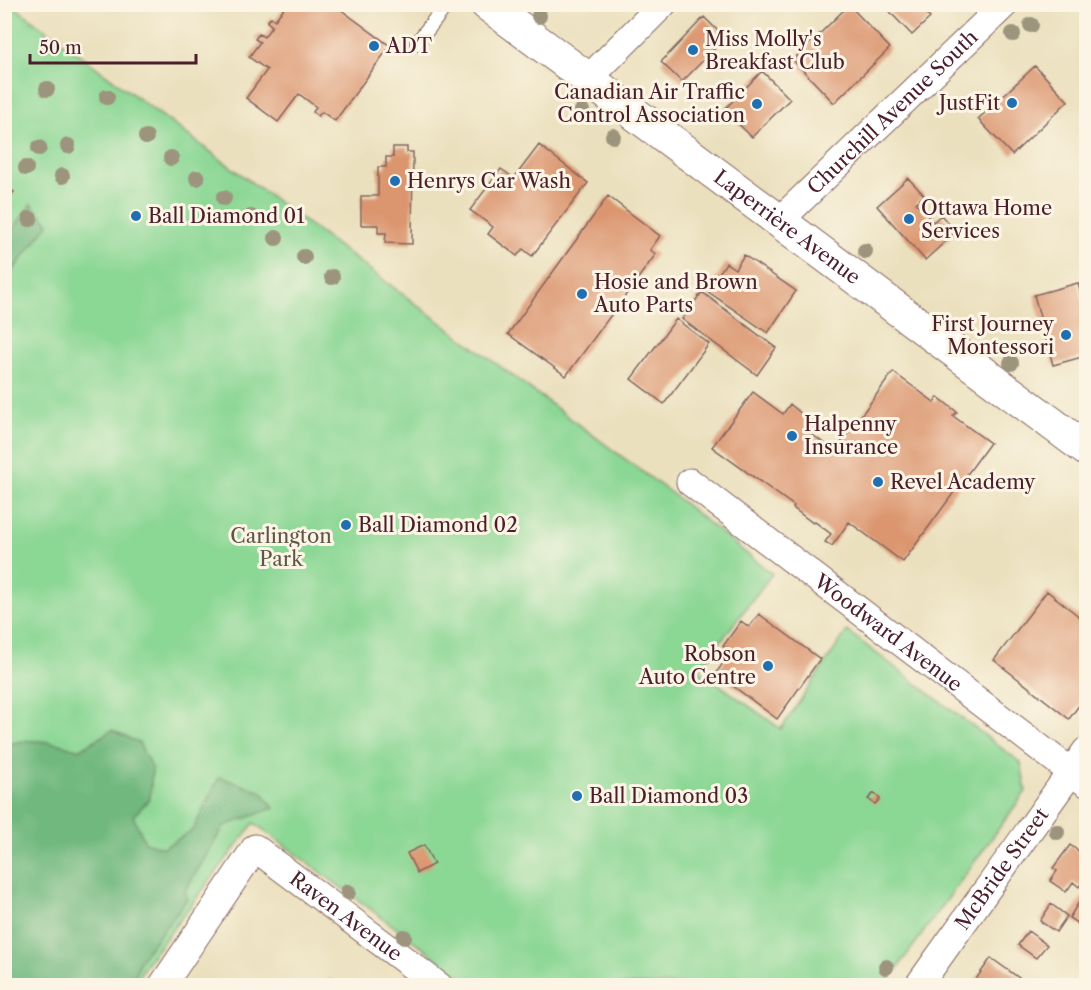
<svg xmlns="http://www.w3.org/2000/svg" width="1091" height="990" viewBox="0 0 1091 990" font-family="'Libre Caslon Text',serif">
	<rect width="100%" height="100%" fill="#fcf5e5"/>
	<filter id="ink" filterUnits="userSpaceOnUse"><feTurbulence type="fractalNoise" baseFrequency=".0167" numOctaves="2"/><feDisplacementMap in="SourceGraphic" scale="12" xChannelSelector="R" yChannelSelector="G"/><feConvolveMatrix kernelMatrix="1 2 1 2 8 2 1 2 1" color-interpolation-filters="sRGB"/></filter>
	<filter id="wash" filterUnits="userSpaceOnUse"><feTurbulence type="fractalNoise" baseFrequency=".008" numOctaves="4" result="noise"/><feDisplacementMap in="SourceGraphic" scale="24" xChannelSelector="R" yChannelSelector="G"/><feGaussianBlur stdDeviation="1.35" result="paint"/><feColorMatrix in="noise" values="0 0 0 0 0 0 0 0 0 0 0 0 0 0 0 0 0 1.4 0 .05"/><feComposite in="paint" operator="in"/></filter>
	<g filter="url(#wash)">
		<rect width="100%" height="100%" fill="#ebe0be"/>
		<path fill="#8bd794" stroke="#6a7b60" stroke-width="1.5" d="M5 5H12L671 493 772 574 699 670 781 729 847 631 1021 763 1026 791 885 985H473L254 823 145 965 134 985H5Z"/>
		<path fill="#70b87e" stroke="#5d6c54" stroke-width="1.5" d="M31 204 49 223 5 281V241Z
			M112 730 139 743 152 769 150 799 133 816 145 842 163 848 193 830 219 777 262 792 274 808 224 826 185 891 187 899 140 960 132 985H5V746C27 736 57 742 79 750Z"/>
		<g id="blocks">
			<path fill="#db9670" d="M287 4H333L390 46 335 121 322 112 318 116 313 112 316 107 299 94 278 122 246 98 267 70 249 57 260 42 255 39 259 34 264 37 272 26 267 22 271 17 275 20Z
				M897 4H917L930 18 912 35 889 11Z
				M849 5 890 48 834 103 793 60Z
				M704 17 725 38 682 82 661 62Z
				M1035 66 1068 101 1012 155 978 119Z
				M762 71 790 99 752 137 724 110Z
				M539 145 588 183 532 256 523 249 517 256 488 234 493 227 470 210 501 169 514 178Z
				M393 147H407V152H413L412 244 385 243 386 233H378V225H361V196H378V167H386V157H393Z
				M908 178 924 195 916 203 933 222 941 215 956 232 925 260 877 206Z
				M4 185 14 192 4 205Z
				M608 196 660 236 650 250 656 254 566 376 508 334Z
				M744 255 796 291 768 333 707 291 726 263 735 269Z
				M1078 283 1086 314V356L1053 365 1034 295Z
				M702 292 776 348 757 375 682 319Z
				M676 319 709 344 664 404 631 379Z
				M893 372 934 402 938 397 957 412 953 416 990 443 903 562 849 522 832 546 825 542 831 534 815 522 813 523 793 508 794 506 712 447 753 392 783 414 790 404 812 423 807 431 835 451Z
				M1047 591 1081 618 1086 611V696L1069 719 994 660Z
				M759 614 820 659 777 719 716 673 731 652 723 646 741 621 749 627Z
				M874 793 880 799 875 804 868 799Z
				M424 845 434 864 417 873 407 853Z
				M1070 845 1086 856V877L1079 887 1073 882 1066 892 1050 881 1057 871 1053 868Z
				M1082 897 1086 900V922L1083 927 1069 918Z
				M1051 904 1067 916 1056 932 1040 921Z
				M1028 931 1047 945 1036 958 1018 945Z
				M991 958 1019 978 1013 986H971Z
				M330 978 340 986H324Z"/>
		</g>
	</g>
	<g filter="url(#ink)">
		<use href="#blocks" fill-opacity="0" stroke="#82635e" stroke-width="1.5"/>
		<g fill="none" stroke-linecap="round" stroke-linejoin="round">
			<defs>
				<path id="lane" d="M417 43 447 4"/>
				<g id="street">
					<path d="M588 79 663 4"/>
					<path id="s1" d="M780 220 1005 4"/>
					<path id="s2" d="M690 482 1086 783"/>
					<path id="s3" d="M162 986 255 848 439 986"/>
					<path id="s4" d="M918 986 1086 751"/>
				</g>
				<g id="secondary">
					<path id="s5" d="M487 4 1086 449"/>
				</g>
			</defs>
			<use href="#lane" stroke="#82635e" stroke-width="16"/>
			<use href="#street" stroke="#82635e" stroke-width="29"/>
			<use href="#secondary" stroke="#82635e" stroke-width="35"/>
			<use href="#lane" stroke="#fff" stroke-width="14"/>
			<use href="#street" stroke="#fff" stroke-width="27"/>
			<use href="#secondary" stroke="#fff" stroke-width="33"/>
		</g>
		<g fill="#9d947e">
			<circle cx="539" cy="16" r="8"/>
			<circle cx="1031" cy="25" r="8"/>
			<circle cx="1013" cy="34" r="8"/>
			<circle cx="47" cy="89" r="8"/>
			<circle cx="107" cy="97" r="8"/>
			<circle cx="582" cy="111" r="8"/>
			<circle cx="613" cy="136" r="8"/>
			<circle cx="146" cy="137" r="8"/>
			<circle cx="68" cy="146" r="8"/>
			<circle cx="39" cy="148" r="8"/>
			<circle cx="171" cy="158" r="8"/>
			<circle cx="26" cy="168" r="8"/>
			<circle cx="62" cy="176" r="8"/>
			<circle cx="197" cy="178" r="8"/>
			<circle cx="224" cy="198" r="8"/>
			<circle cx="251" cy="217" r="8"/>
			<circle cx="30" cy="219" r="8"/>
			<circle cx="276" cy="238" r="8"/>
			<circle cx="865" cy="251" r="8"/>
			<circle cx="304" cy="257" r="8"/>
			<circle cx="332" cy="277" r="8"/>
			<circle cx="1011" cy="363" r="8"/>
			<circle cx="1057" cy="832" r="8"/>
			<circle cx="348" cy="892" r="8"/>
			<circle cx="404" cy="937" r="8"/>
			<circle cx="886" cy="967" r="8"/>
		</g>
	</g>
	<g fill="#1f6fb2" stroke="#fcf5e5" stroke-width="2">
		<circle cx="374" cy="46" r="6"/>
		<circle cx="693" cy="50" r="6"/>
		<circle cx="1012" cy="103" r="6"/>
		<circle cx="757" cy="104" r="6"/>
		<circle cx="395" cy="181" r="6"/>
		<circle cx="136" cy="216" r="6"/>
		<circle cx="909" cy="219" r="6"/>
		<circle cx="582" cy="294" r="6"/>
		<circle cx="1066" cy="335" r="6"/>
		<circle cx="792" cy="436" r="6"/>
		<circle cx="878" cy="482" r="6"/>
		<circle cx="346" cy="525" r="6"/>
		<circle cx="768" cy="666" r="6"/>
		<circle cx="577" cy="796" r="6"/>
	</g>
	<g text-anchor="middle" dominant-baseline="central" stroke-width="6" stroke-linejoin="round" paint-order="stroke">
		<g font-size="20" fill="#4a1f2b" stroke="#fcf5e5" text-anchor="start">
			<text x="705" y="39">Miss Molly's<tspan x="705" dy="23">Breakfast Club</tspan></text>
			<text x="386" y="46">ADT</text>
			<text x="745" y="92" text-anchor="end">Canadian Air Traffic<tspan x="745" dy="23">Control Association</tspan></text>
			<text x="1000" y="103" text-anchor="end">JustFit</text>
			<text x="407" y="181">Henrys Car Wash</text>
			<text x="921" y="208">Ottawa Home<tspan x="921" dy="23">Services</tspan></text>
			<text x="148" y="216">Ball Diamond 01</text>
			<text x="594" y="282">Hosie and Brown<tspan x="594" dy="23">Auto Parts</tspan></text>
			<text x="1054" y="324" text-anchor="end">First Journey<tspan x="1054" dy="23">Montessori</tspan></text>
			<text x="804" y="424">Halpenny<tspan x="804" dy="23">Insurance</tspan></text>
			<text x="890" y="482">Revel Academy</text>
			<text x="358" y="525">Ball Diamond 02</text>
			<text x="756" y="654" text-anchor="end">Robson<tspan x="756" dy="23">Auto Centre</tspan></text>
			<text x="589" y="796">Ball Diamond 03</text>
		</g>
		<g font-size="20" fill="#4a1f2b" stroke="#fcf5e5">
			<text stroke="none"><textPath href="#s1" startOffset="156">Churchill Avenue South</textPath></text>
			<text stroke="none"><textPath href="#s5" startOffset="374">Laperrière Avenue</textPath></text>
			<text stroke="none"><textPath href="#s2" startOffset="249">Woodward Avenue</textPath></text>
			<text stroke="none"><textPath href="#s4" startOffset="144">McBride Street</textPath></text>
			<text stroke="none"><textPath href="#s3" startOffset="280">Raven Avenue</textPath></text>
		</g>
		<g font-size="20" fill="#5e564a" stroke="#fcf5e5">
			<text x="281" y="536">Carlington<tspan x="281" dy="23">Park</tspan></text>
		</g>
	</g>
	<rect width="1091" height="990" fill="none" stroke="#fcf5e5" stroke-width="24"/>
	<path d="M30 54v9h166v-9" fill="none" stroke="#4a1f2b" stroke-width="3"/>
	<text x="39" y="54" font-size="18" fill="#4a1f2b" stroke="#fcf5e5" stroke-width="4.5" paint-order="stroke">50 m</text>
</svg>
